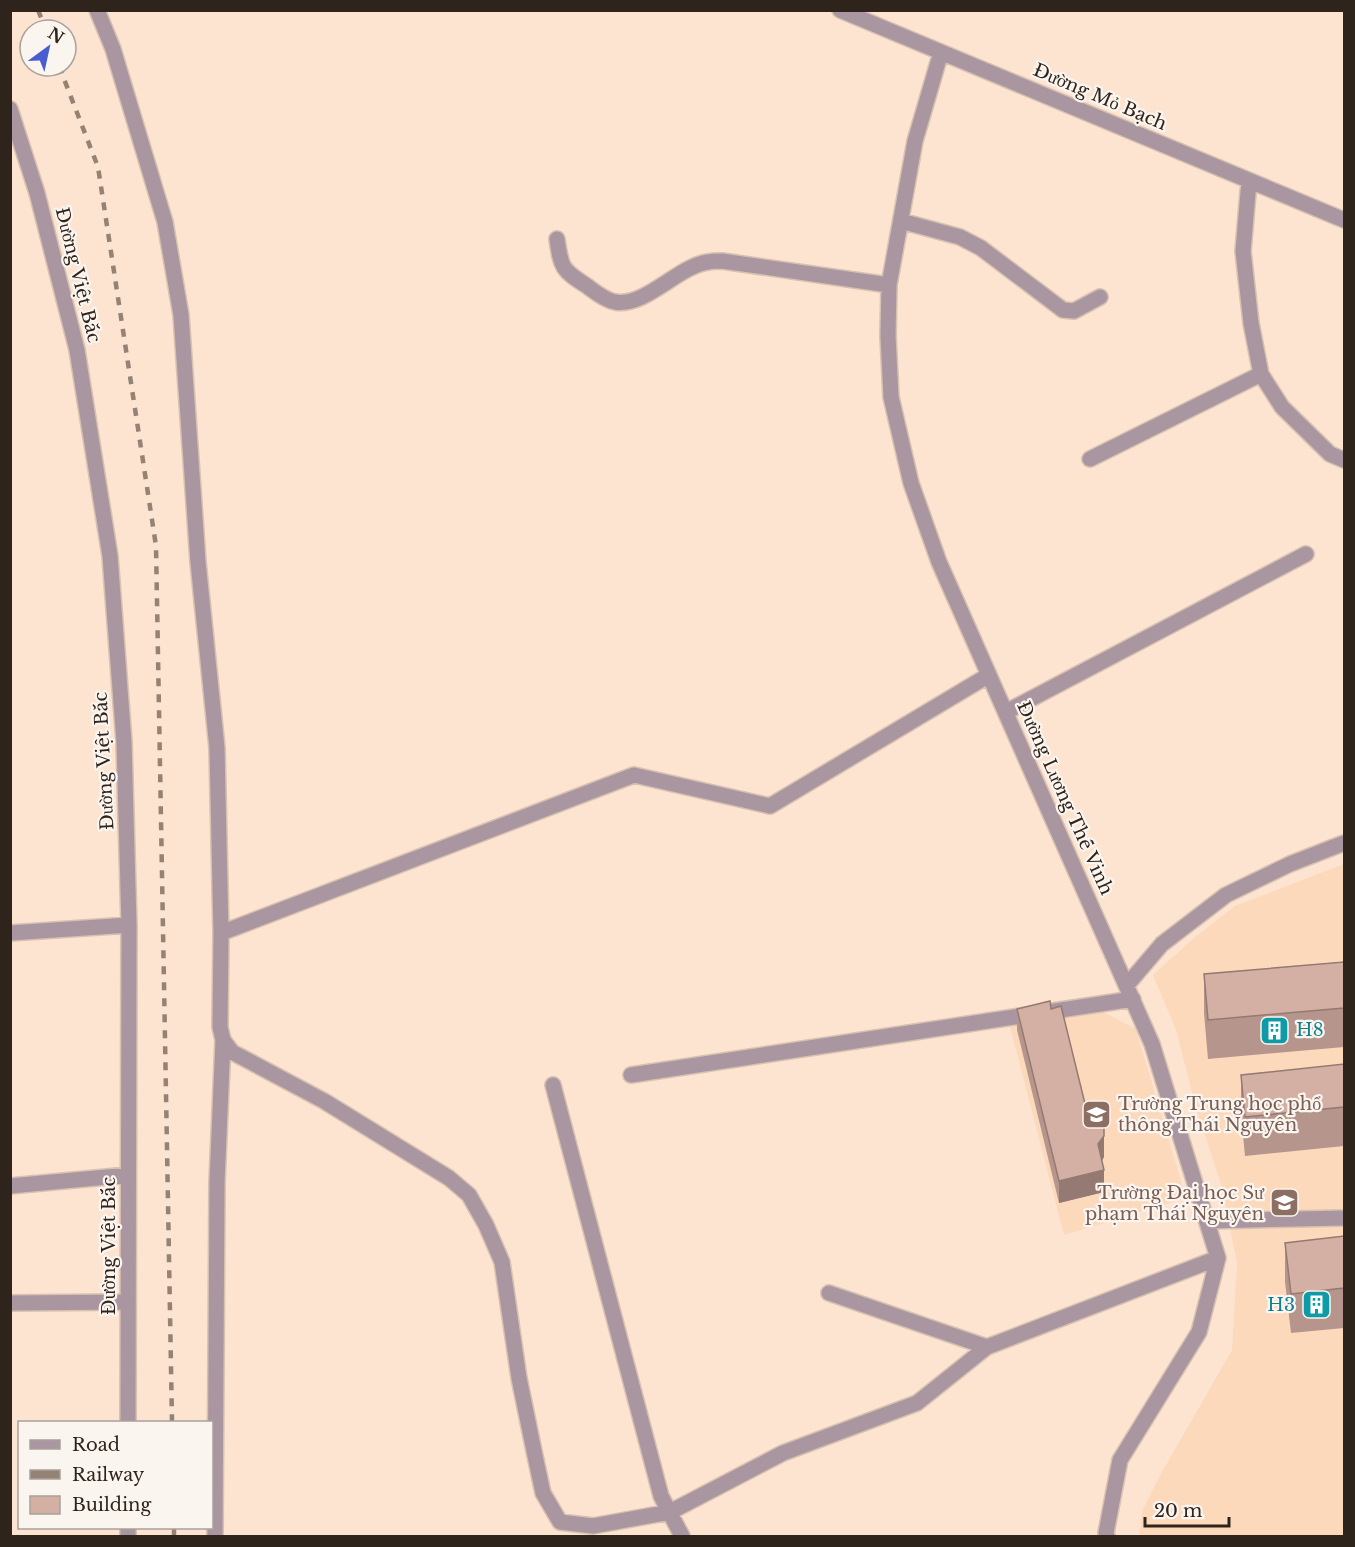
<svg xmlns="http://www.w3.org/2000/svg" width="1355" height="1547" viewBox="0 0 1355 1547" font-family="'Libre Baskerville',serif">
	<rect width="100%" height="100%" fill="#fce4d1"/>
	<path fill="#fdd9bc" d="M1344 864V1536H1139L1143 1509 1158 1479 1232 1350 1237 1263 1221 1184 1197 1111 1176 1030 1153 975 1195 937 1235 906Z
		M1097 1009 1136 1029 1186 1198 1064 1235 1009 1023Z"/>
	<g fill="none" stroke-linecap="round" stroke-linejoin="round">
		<defs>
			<path id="minor" d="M97 10 113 49 165 222 181 315 198 562 217 748 221 933 220 1027 223 1040 232 1052 324 1101 449 1178 469 1195 486 1225 502 1262 519 1378 534 1451 543 1493 560 1522 593 1526 670 1512 783 1453 917 1403 987 1347
				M840 10 1344 220
				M941 52 915 141 889 285 888 336 891 397 911 483 939 562 1152 1044 1218 1258 1199 1332 1120 1460 1106 1533 1107 1536
				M10 109 37 193 77 350 110 556 124 742 129 925 128 1422
				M1249 181 1243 251 1251 323 1261 374 1282 407 1330 454 1344 460
				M901 221 960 237 981 248 1063 310 1074 311 1100 297
				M557 239C561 268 562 270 587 286 595 292 605 300 615 302 646 307 678 266 708 262 712 261 717 261 722 261L889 285
				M1090 459 1261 374
				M1006 712 1306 554
				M10 933 129 925
				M221 933 634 775 770 806 989 675
				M1127 985 1162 944 1226 895 1290 864 1344 843
				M631 1075 1133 999
				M553 1085 661 1496 682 1536
				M10 1186 128 1175
				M1207 1221 1344 1218
				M829 1293 987 1347 1218 1258
				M10 1303 128 1302
				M128 1536V1528
				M215 1536 217 1182 223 1040"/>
		</defs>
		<use href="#minor" stroke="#d7c1b0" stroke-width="18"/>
		<use href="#minor" stroke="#aa96a0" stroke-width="15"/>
		<path stroke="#948274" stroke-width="4.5" stroke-dasharray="8 8" stroke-linecap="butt" d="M38 10 46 30
			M59 66 98 167 156 546 172 1422
			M174 1528V1536"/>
	</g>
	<path fill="#b6968c" d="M1344 962V1047L1208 1059 1204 1013V974Z
		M1017 1009H1051L1089 1120 1104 1129V1157L1102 1161 1104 1192 1059 1203 1017 1030Z
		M1344 1064V1146L1245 1156 1241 1114V1075Z
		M1344 1236V1328L1291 1333 1285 1282V1243Z"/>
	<path fill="#947a72" d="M1104 1136V1157L1098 1166V1144Z
		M1104 1170V1192L1059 1203V1181Z"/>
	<path fill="#d4afa3" stroke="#947a72" stroke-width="1.5" d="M1344 962V1008L1208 1020 1204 974Z
		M1050 1001 1051 1009 1061 1006 1089 1120H1096L1101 1123 1104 1129V1136L1098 1144 1104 1170 1059 1181 1017 1009Z
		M1344 1064V1107L1245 1117 1241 1075Z
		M1344 1236V1288L1291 1294 1285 1243Z"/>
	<defs>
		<symbol id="building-square" viewBox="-11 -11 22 22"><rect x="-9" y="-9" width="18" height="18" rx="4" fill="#0f9aa8" stroke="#fbf5f0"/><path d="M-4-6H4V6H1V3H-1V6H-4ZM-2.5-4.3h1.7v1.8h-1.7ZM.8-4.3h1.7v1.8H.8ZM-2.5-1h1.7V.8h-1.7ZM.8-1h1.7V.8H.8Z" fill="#fff"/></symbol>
		<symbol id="school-square" viewBox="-11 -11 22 22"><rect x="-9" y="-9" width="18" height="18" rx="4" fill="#8d6e63" stroke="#fbf5f0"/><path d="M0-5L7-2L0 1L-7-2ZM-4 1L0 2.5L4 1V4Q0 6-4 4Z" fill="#fff"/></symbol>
		<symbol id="university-square" viewBox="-11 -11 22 22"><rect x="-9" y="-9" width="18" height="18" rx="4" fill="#8d6e63" stroke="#fbf5f0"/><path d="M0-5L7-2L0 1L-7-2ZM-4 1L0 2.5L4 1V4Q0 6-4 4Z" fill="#fff"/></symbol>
	</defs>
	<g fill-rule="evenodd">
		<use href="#building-square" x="1258" y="1014" width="33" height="33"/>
		<use href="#school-square" x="1080" y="1098" width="33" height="33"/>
		<use href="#university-square" x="1268" y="1186" width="33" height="33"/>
		<use href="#building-square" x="1300" y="1288" width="33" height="33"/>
	</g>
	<g text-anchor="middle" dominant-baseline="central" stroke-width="4.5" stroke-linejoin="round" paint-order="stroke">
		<g font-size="18" fill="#2f241b" stroke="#fbf5f0">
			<text transform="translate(1100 97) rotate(23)">Đường Mỏ Bạch</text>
			<text transform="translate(78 275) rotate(76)">Đường Việt Bắc</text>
			<text transform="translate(104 761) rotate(-93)">Đường Việt Bắc</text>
			<text transform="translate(1065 798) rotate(66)">Đường Lương Thế Vinh</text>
			<text transform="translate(109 1246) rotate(-90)">Đường Việt Bắc</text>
		</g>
		<g font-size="18" fill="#0d838f" stroke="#fbf5f0" text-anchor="start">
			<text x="1296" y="1030">H8</text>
			<text x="1295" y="1305" text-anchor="end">H3</text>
		</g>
		<g font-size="18" fill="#785e54" stroke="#fbf5f0" text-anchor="start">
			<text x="1118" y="1104">Trường Trung học phổ<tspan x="1118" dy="21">thông Thái Nguyên</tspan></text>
			<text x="1264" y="1193" text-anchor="end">Trường Đại học Sư<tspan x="1264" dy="21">phạm Thái Nguyên</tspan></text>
		</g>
	</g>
	<rect width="1355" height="1547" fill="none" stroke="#2f241b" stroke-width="24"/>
	<rect x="18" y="1421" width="195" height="108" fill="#fbf5f0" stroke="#a9a19b" stroke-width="1.5"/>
	<rect x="30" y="1440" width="30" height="9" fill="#aa96a0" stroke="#a9a19b" stroke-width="1.5"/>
	<text x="72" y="1451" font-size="18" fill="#2f241b">Road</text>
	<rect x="30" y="1470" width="30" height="9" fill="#948274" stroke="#a9a19b" stroke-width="1.5"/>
	<text x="72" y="1481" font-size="18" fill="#2f241b">Railway</text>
	<rect x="30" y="1496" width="30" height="18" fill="#d4afa3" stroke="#a9a19b" stroke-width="1.5"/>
	<text x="72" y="1511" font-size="18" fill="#2f241b">Building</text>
	<g transform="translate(48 48) rotate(33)"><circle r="28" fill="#fbf5f0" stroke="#a9a19b" stroke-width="1.5"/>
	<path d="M0-4.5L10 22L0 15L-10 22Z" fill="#495cd0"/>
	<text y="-9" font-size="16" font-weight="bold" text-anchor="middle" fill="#2f241b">N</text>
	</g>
	<path d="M1145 1517v9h84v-9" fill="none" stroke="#2f241b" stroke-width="3"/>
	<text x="1154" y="1517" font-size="18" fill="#2f241b" stroke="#fbf5f0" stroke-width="4.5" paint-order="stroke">20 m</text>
</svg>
